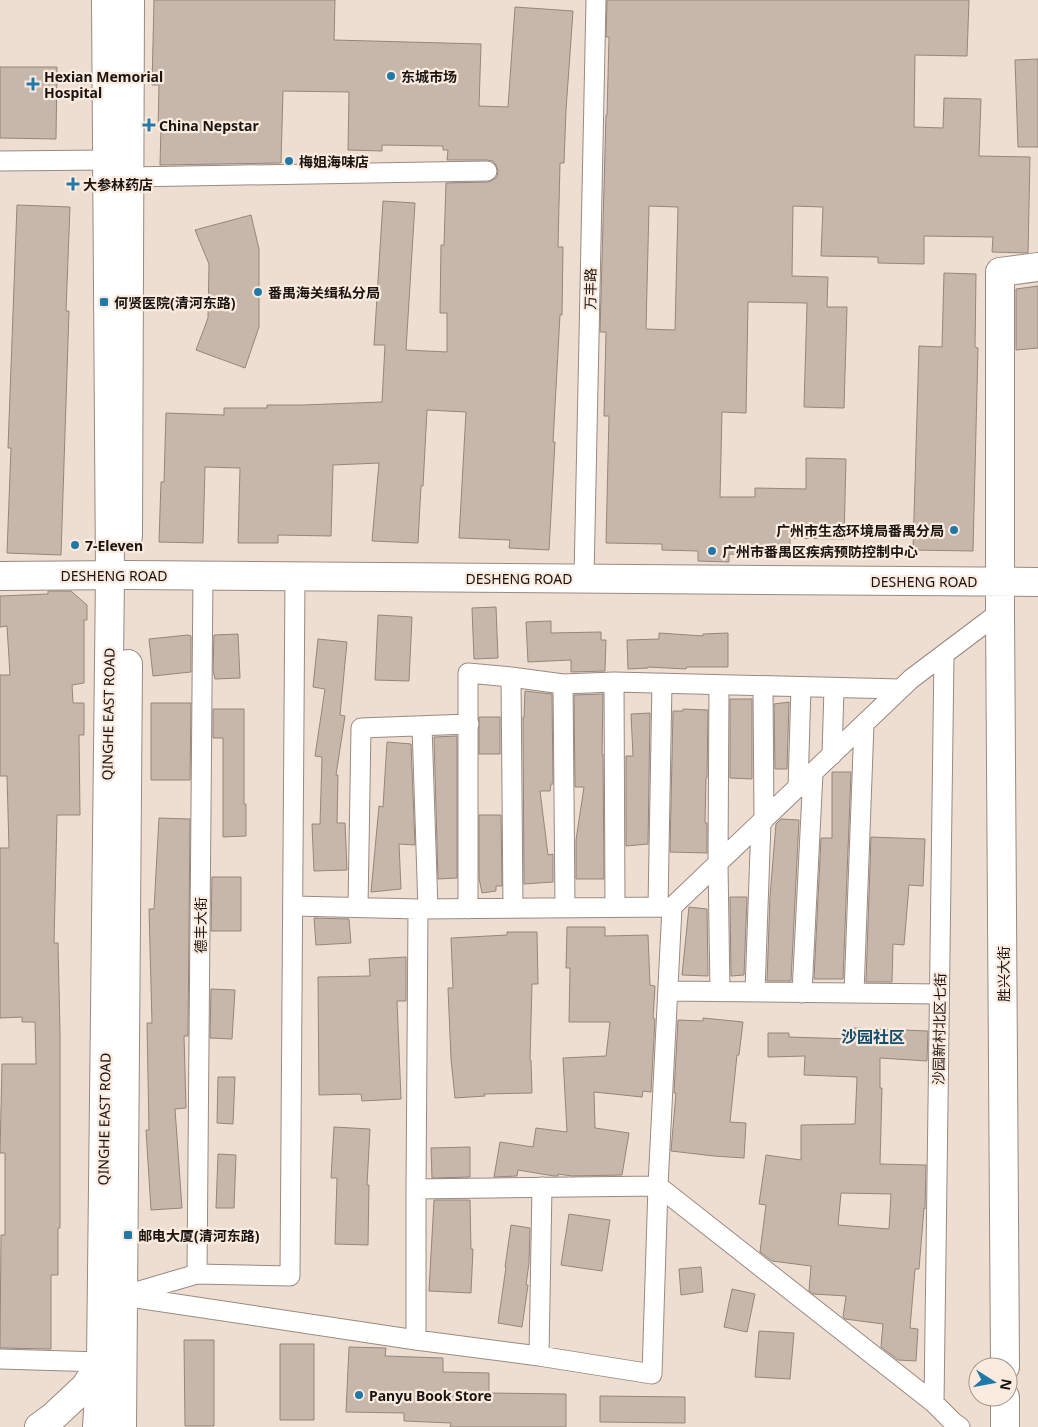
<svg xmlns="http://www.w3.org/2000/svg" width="1038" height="1427" viewBox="0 0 1038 1427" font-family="'Noto Sans','Noto Sans SC',sans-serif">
	<rect width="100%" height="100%" fill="#eeddd1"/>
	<path fill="#c7b7ab" stroke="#95857b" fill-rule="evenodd" d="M154 0H335L334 40 481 44 479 106 508 107 515 7 573 11 566 110 564 163H560L558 247H563L562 315H560L553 442H555L549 550 509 548 510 540 459 538 466 412 427 410 423 486H421L418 543 372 541 379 463 333 465 331 536 278 535V543H238L240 468 205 467 203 543 159 542 161 482H164L166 413 224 415V408H267V405H303L382 402 385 345H374L383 201 415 203 406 350 447 352V313H440L441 245H444L446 183 488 182 493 180 497 177 498 171 496 165 493 161 487 160H447L448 150H443V146L382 145V151L348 150 349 92 283 91 281 163 160 165 161 128H158L159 85H152Z
		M607 0H969L967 56 915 55 914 127 943 128 944 98 981 99 979 156 1030 157 1028 253 992 252 993 237 924 236V264L878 263V257L821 256 823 207 793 206 792 276 828 277 827 307H847L844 408 804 407 807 303 748 302 746 413 722 412 720 497H755V488L806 489V458L846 459 844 539 790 538V556L729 554V562L698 561V551L662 550V544L606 543 609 416H604L606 332H600L606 115H607L609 37H606ZM649 206 678 207 675 330 646 329Z
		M1038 59V147H1018L1015 60Z
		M0 67H57L56 139 0 138Z
		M17 205 70 207 66 311H69L61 555 7 553 11 448H8Z
		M251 215 259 249V327L245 368 196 350 208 318 209 264 195 230Z
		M944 273 976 274 975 347 978 348 973 551 913 550 919 346 942 347Z
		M1038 286V348L1016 350V289Z
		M48 591H71L87 605V620H84V683L72 685 73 703H84V735H79L80 815H57L54 943H58L60 1032V1228H58V1275H51V1349L0 1348 1 1235H5V1153H0L2 1064H36L35 1022H22V1017L0 1018V848H9L7 776H0V675H10L7 626 0 627V596L48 594Z
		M496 607 498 658 474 659 472 608Z
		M378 615 412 617 409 681 375 680Z
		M551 621V633L601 632V640H606L605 671 571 672V660L528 662 526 622Z
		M659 633 703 636V634L728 633V667H687L686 669 648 667V668L628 669 627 640 659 639Z
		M238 634 240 678 215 679 213 670 214 635Z
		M188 635 191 636V672L153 676 149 639Z
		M318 639 347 642 340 715 345 716 336 775H338L337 823H345L347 870 314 871 312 824H320L322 757 315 756 325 689 313 687Z
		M525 691 552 694 553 784H551L550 791H540L548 855 553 854V882L524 884 523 717H524Z
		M603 694 602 754H603L604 879H576V840L584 787H575L574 695Z
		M730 699H752V779L730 778Z
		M789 702 787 769H775L774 704Z
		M151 703H191L190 780H151Z
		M213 709H244V804H246V836L223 837V738H213Z
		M683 709 708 710 707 778H706L705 823H707V853L670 852 673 711H683Z
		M650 713 648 844 626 846V756H633L631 714Z
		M479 717H500V754H479Z
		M457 736V878L438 879 434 737Z
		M387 742 411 744 415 845 399 844 401 889 371 892 379 806 383 807Z
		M832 772H851L843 979H814L821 838H832Z
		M479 815H501L502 886H496V891L482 893 479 878Z
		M159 818 190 819 188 1036H184L186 1108 175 1109 182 1208 151 1210 146 1130H149L147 1023H152L149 909H154Z
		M781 819 799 820 791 981H767L770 896 776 824Z
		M871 837 925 839 923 886 909 885 904 945 893 944 892 982H866Z
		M212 877H241V931H211Z
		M730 897H747L744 975 731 976Z
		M689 907 707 909 708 976 682 975Z
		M314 918 349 919 351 943 316 945Z
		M567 927H605V936L648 935 650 985 655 986 653 1018 655 1019 651 1092 643 1091 642 1097 594 1092 595 1128 629 1133 622 1175 572 1176 558 1174V1176H554L518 1170 517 1176 494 1177 500 1142 533 1147 536 1128 567 1132 563 1058 606 1056 610 1022H569L570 968H566Z
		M507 932H537L538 984H532L530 1060H531L532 1093 484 1094 485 1096 455 1098 451 1059 448 988H453L451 938 507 935Z
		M406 957V1001H397L401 1099 362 1101 361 1094 319 1095 318 977 370 976 369 959Z
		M211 989 235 990 232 1039 210 1038Z
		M703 1018 743 1022 739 1055H737L730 1122 746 1123 744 1158 714 1156 671 1151 676 1093H674L678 1020 703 1021Z
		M852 1028 928 1031 927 1061 880 1058V1088H882L880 1164 926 1165 925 1209 924 1208 919 1269H915L910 1328 918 1329 916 1361 898 1360 881 1347 883 1324 845 1319 843 1317 846 1296 813 1294 809 1291 811 1266 772 1261 760 1252 766 1205 759 1204 766 1155 801 1160V1125L855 1124 857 1077 804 1075 805 1056 768 1057V1033H789V1037L852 1039ZM841 1193 891 1194 889 1229 838 1225Z
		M218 1077H235L233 1124 217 1123Z
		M334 1127 370 1129 367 1185H369L368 1245 335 1244 337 1178H331Z
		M470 1147V1177L432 1178 431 1148Z
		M218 1154 236 1155 234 1208H216Z
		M434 1200H470L471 1249H473L471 1293 429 1291Z
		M569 1214 610 1220 602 1271 561 1265Z
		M511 1225 530 1228 529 1263 526 1285H528L522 1327 498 1323 506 1267H505Z
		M701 1267 703 1292 681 1295 679 1269Z
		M732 1289 755 1294 747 1332 724 1327Z
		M759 1331 794 1333 790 1379 755 1377Z
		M184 1340H214V1426H185Z
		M280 1344H314V1420H280Z
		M349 1347 386 1348 385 1356 443 1358V1372L489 1373V1393L566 1394V1427H450L451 1423 404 1421V1413L346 1412Z
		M600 1396 685 1397V1423L600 1422Z"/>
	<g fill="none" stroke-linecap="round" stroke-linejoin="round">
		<defs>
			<path id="street" d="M0 161 107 160
				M129 177 487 171
				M584 578 596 0
				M511 677 513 908
				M614 682 615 907
				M563 684 565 908
				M719 685 718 864 720 992
				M763 686 764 820
				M422 726 428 909
				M832 755 834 688
				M798 788 801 687
				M293 906 418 909 672 907 911 679 1000 612
				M358 907 361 728 469 724
				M658 907 662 683
				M672 907 658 1186 934 1403 953 1422 960 1427
				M468 909V673L511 677 563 684 614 682 900 689
				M668 991 939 994
				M755 992 761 822
				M802 993 813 773
				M854 993 864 724
				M197 1274 203 575
				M129 1294 197 1274 290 1276 295 576
				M123 1296 416 1340 539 1356 652 1374 658 1186 416 1189 418 909
				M416 1340V1189
				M539 1356 542 1187
				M0 1359 101 1362
				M934 1403 944 655"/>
			<path id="secondary" d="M0 576 128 575 1038 582
				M1005 1367 1000 612V272L1038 267
				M1005 1397V1427"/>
			<path id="primary" d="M128 536 130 0
				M39 1427 54 1416 85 1387 101 1362
				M97 1427 101 1362 110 575 106 0
				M122 1427 128 664"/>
		</defs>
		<use href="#street" stroke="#9a8a80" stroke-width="21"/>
		<use href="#secondary" stroke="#9a8a80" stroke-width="30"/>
		<use href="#primary" stroke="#9a8a80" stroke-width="30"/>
		<use href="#street" stroke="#fff" stroke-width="19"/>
		<use href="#secondary" stroke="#fff" stroke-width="28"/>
		<use href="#primary" stroke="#fff" stroke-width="28"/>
	</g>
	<g fill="#2079a8" stroke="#fbeade" stroke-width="2">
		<circle cx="391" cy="76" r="5"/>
		<path d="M30.5 76.5h5v5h5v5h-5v5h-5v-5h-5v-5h5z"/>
		<path d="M146.5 117.5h5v5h5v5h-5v5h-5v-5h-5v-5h5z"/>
		<circle cx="289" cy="161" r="5"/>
		<path d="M70.5 176.5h5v5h5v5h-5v5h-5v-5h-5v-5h5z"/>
		<circle cx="258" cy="292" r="5"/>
		<rect x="99" y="297" width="10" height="10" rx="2.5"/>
		<circle cx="954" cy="530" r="5"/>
		<circle cx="75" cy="545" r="5"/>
		<circle cx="712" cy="551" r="5"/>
		<rect x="123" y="1230" width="10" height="10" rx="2.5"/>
		<circle cx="359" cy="1395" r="5"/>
	</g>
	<g text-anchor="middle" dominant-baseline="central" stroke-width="4.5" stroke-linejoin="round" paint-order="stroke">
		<g font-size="14" font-weight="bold" fill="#1a1511" stroke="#fbeade" text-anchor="start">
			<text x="44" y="76">Hexian Memorial<tspan x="44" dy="16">Hospital</tspan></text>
			<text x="401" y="76">东城市场</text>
			<text x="159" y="125">China Nepstar</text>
			<text x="299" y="161">梅姐海味店</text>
			<text x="83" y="184">大参林药店</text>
			<text x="268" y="292">番禺海关缉私分局</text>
			<text x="114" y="302">何贤医院(清河东路)</text>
			<text x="944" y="530" text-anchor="end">广州市生态环境局番禺分局</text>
			<text x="85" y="545">7-Eleven</text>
			<text x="722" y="551">广州市番禺区疾病预防控制中心</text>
			<text x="138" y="1235">邮电大厦(清河东路)</text>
			<text x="369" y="1395">Panyu Book Store</text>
		</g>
		<g font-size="14" fill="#1a1511" stroke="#fbeade">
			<text transform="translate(590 289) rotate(-89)">万丰路</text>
			<text x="114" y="575">DESHENG ROAD</text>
			<text x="519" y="578">DESHENG ROAD</text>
			<text x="924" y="581">DESHENG ROAD</text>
			<text transform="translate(108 714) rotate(-89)">QINGHE EAST ROAD</text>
			<text transform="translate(200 925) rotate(-90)">德丰大街</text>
			<text transform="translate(1003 974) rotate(-90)">胜兴大街</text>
			<text transform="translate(939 1029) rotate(-89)">沙园新村北区七街</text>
			<text transform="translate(104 1119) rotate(-89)">QINGHE EAST ROAD</text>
		</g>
		<g font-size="16" font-weight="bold" fill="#104e6e" stroke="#fbeade">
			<text x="873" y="1037">沙园社区</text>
		</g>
	</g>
	<g transform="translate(993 1382) rotate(101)"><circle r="24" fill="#fbeade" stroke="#a1958c"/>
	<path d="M0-4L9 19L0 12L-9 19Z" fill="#2079a8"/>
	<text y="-8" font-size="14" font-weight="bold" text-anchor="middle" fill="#1a1511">N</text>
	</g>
</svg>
